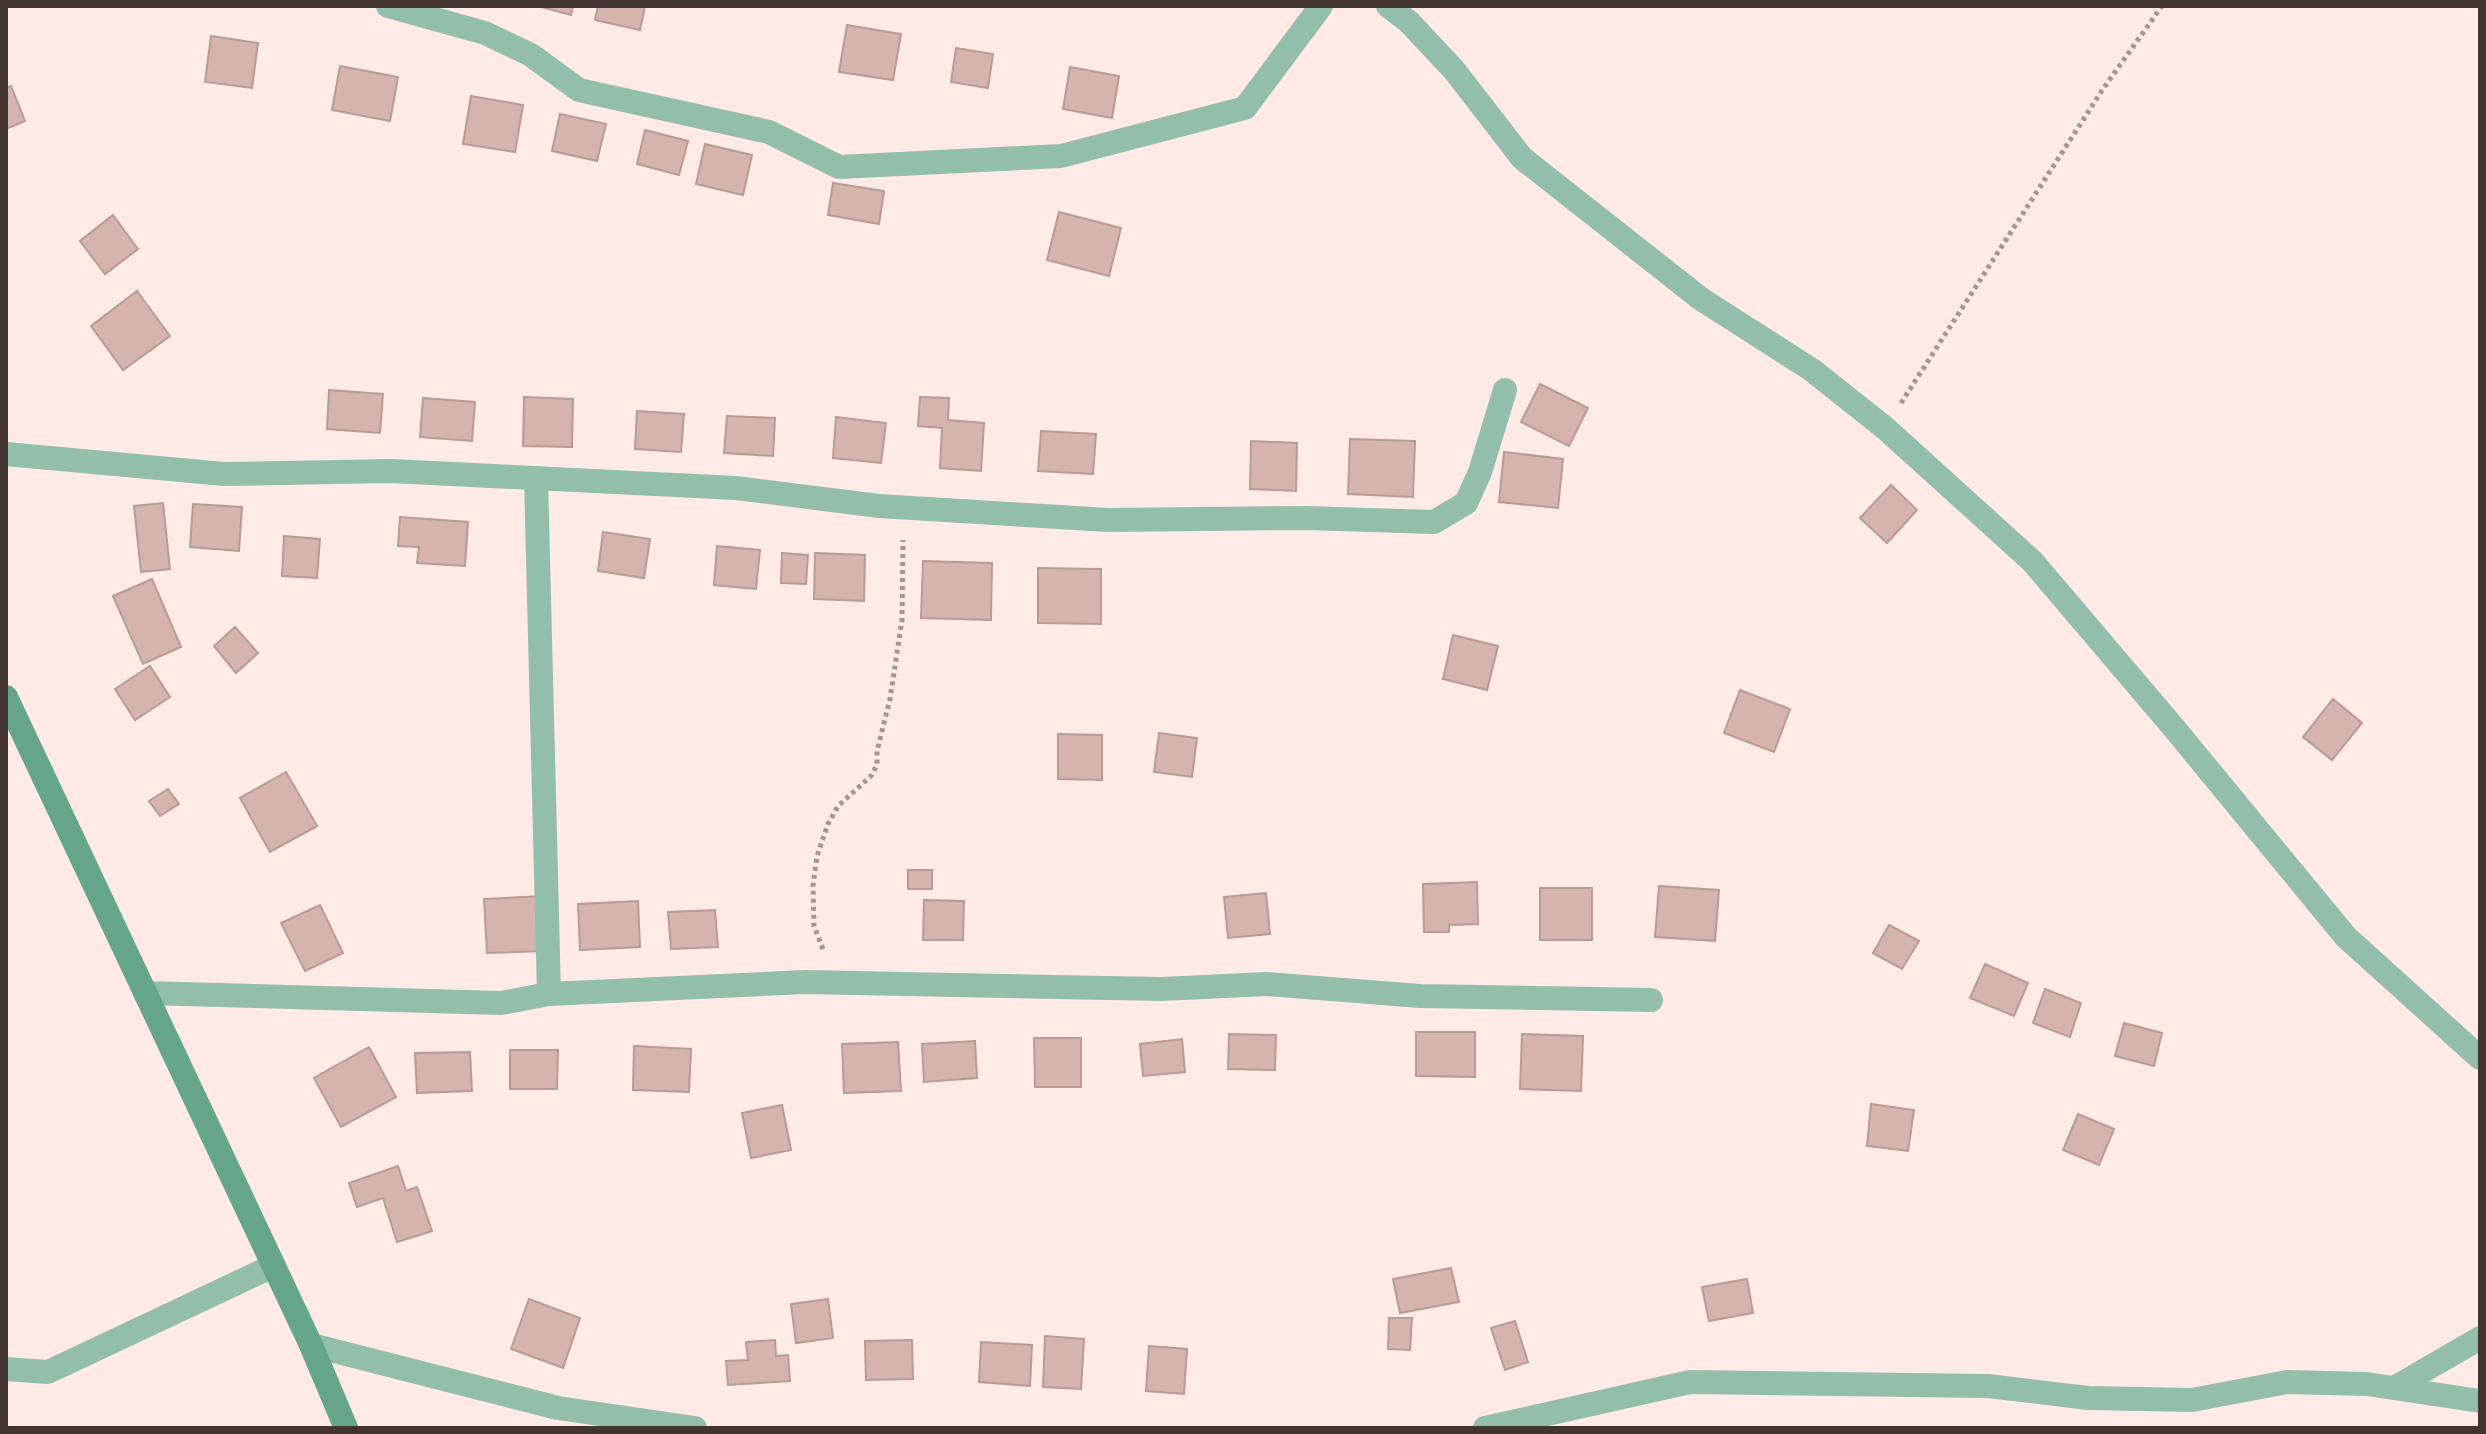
<svg xmlns="http://www.w3.org/2000/svg" width="2486" height="1434" viewBox="0 0 2486 1434" font-family="Roboto,sans-serif">
	<rect width="100%" height="100%" fill="#ffeae6"/>
	<path fill="#d4b4ad" stroke="#b99a94" stroke-width="2" d="M538 6H573L571 15Z
		M598 6H645L640 30 595 20Z
		M847 25 901 34 893 80 839 72Z
		M211 36 258 43 252 88 205 82Z
		M956 48 993 54 988 88 951 82Z
		M340 66 398 77 390 121 332 110Z
		M1070 67 1119 76 1112 118 1063 109Z
		M11 86 25 121 6 129V88Z
		M471 96 523 105 515 152 463 144Z
		M560 114 606 124 597 161 552 151Z
		M645 130 688 141 679 175 637 164Z
		M705 144 752 155 743 195 696 184Z
		M833 183 884 191 879 224 828 215Z
		M1059 212 1121 228 1109 276 1047 260Z
		M113 215 138 249 105 274 80 241Z
		M137 291 170 336 123 370 91 326Z
		M1540 384 1588 408 1569 446 1521 422Z
		M329 390 383 394 380 433 327 429Z
		M524 397 573 399 572 447 523 446Z
		M920 397 949 398 948 420 984 423 981 471 940 468 942 428 918 426Z
		M423 398 475 402 472 441 420 437Z
		M637 411 684 414 681 452 635 449Z
		M727 416 775 418 773 456 724 453Z
		M836 417 886 423 881 463 833 458Z
		M1041 431 1096 434 1093 474 1038 471Z
		M1350 439 1415 441 1413 497 1348 494Z
		M1251 441 1297 443 1296 491 1250 489Z
		M1504 452 1563 459 1558 508 1499 502Z
		M1891 485 1917 510 1887 543 1860 518Z
		M163 503 170 569 141 572 134 506Z
		M193 504 242 507 239 551 190 547Z
		M400 517 468 522 465 566 417 563 419 547 398 546Z
		M603 532 650 539 644 578 598 571Z
		M284 536 320 539 317 578 282 576Z
		M717 546 760 550 756 589 714 585Z
		M782 553 808 555 806 584 781 583Z
		M815 553 865 555 864 601 814 599Z
		M923 561 992 563 991 620 921 618Z
		M1038 568 1101 569V624L1038 623Z
		M152 579 181 647 143 664 113 596Z
		M235 627 258 653 236 673 214 646Z
		M1453 635 1498 646 1487 690 1443 679Z
		M150 666 170 697 135 720 115 689Z
		M1740 690 1790 709 1774 752 1724 733Z
		M2333 699 2362 723 2332 760 2303 737Z
		M1159 733 1197 738 1192 777 1154 772Z
		M1058 734 1102 735V780L1058 779Z
		M286 772 317 826 270 852 240 798Z
		M168 789 179 804 160 816 149 801Z
		M908 870H932V889H908Z
		M1477 882 1478 924 1449 925V932H1424L1423 884Z
		M1659 886 1719 890 1715 941 1655 937Z
		M1540 888H1592V940H1540Z
		M1266 893 1270 934 1228 938 1224 897Z
		M542 896 544 951 487 953 484 899Z
		M924 900 964 901 963 940H923Z
		M638 901 640 947 580 950 578 904Z
		M320 905 343 953 305 971 281 923Z
		M715 910 718 947 671 949 668 912Z
		M1889 925 1919 941 1902 969 1873 953Z
		M1985 964 2028 983 2014 1016 1970 998Z
		M2045 989 2081 1003 2070 1037 2033 1023Z
		M2124 1023 2162 1033 2154 1066 2115 1056Z
		M1416 1032H1475V1077L1416 1076Z
		M1229 1034 1276 1035 1275 1070 1228 1069Z
		M1522 1034 1583 1036 1581 1091 1520 1089Z
		M1034 1038H1081V1087H1035Z
		M1182 1039 1185 1072 1143 1076 1140 1044Z
		M975 1041 977 1078 924 1082 922 1044Z
		M898 1042 901 1091 844 1093 842 1044Z
		M634 1046 691 1049 689 1092 633 1090Z
		M369 1047 396 1097 341 1127 314 1078Z
		M510 1050H558L557 1089H510Z
		M470 1052 472 1091 417 1093 415 1053Z
		M1871 1104 1914 1110 1908 1151 1867 1146Z
		M782 1105 791 1150 751 1158 742 1113Z
		M2078 1114 2114 1129 2099 1165 2063 1150Z
		M398 1166 406 1191 417 1187 432 1231 397 1242 383 1198 357 1207 349 1183Z
		M1451 1268 1459 1302 1400 1313 1393 1279Z
		M1747 1279 1753 1313 1709 1321 1702 1287Z
		M529 1299 580 1318 563 1368 511 1349Z
		M828 1299 833 1338 796 1343 791 1304Z
		M1389 1318H1412L1410 1350 1388 1349Z
		M1515 1321 1528 1362 1505 1370 1491 1328Z
		M1045 1336 1084 1339 1081 1389 1043 1387Z
		M775 1340 776 1356 788 1355 790 1381 728 1385 726 1361 748 1360 746 1342Z
		M912 1340 913 1379 866 1380 865 1341Z
		M981 1342 1032 1345 1030 1386 979 1382Z
		M1149 1346 1187 1349 1184 1394 1146 1391Z"/>
	<g fill="none" stroke-linecap="round" stroke-linejoin="round">
		<path stroke="#a59491" stroke-width="5" stroke-dasharray="4 4" stroke-linecap="butt" d="M1901 403 2103 89 2162 6
			M823 949 814 926 813 886 817 856 828 824 838 806 871 776 877 765V751L890 699 902 620 903 540"/>
		<path stroke="#94beac" stroke-width="24" d="M388 6 485 33 531 55 579 90 769 132 839 167 1061 156 1245 108 1321 6
			M1388 6 1409 22 1454 70 1522 158 1701 299 1812 370 1885 428 2032 561 2174 728 2346 937 2480 1058
			M6 454 224 474 391 471 736 488 879 506 1108 520 1306 518 1434 522 1466 503 1480 472 1505 390
			M536 478 549 994
			M145 993 501 1003 549 994 805 982 1162 989 1266 984 1420 996 1651 1000
			M311 1345 558 1408 695 1428
			M6 1369 48 1372 273 1266
			M2394 1388 2480 1338
			M1485 1428 1690 1382 1988 1386 2088 1398 2192 1400 2287 1382 2367 1384 2480 1401"/>
		<path stroke="#64a58c" stroke-width="24" d="M6 697 311 1345 346 1428"/>
	</g>
	<rect width="2486" height="1434" fill="none" stroke="#413431" stroke-width="16"/>
</svg>
